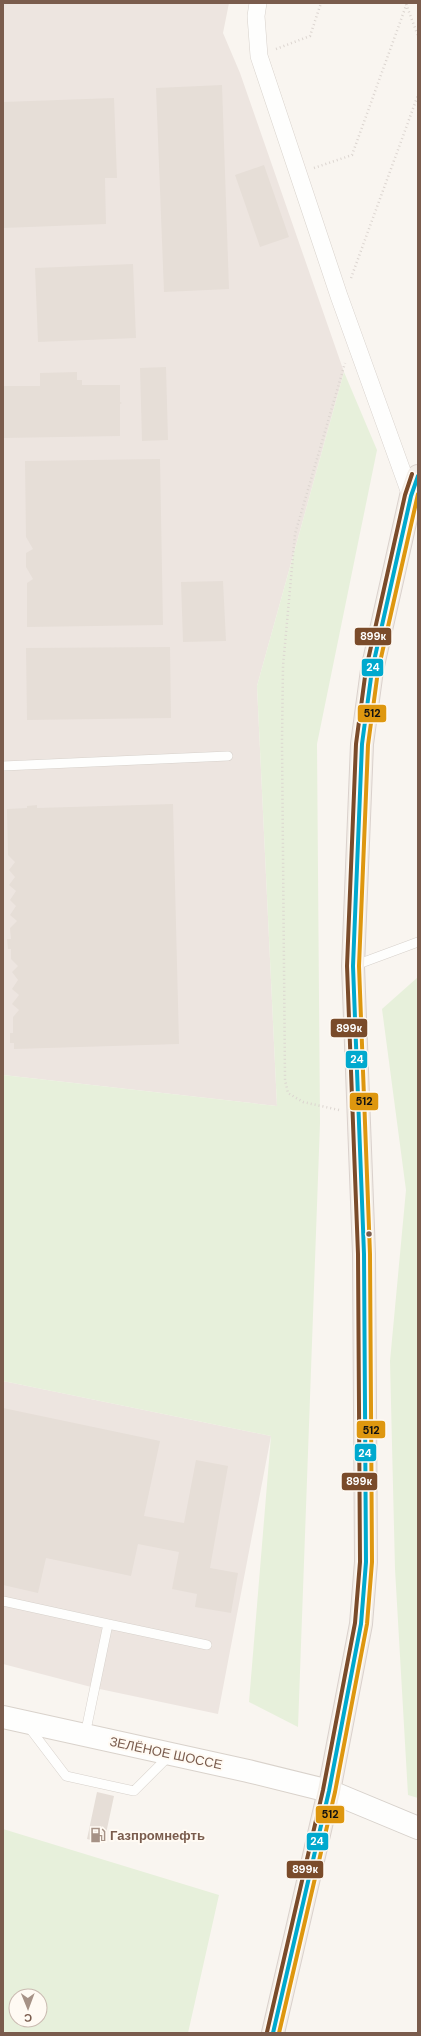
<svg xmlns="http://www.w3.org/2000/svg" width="421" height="2036" viewBox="0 0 421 2036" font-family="'DM Sans',sans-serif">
	<rect width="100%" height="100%" fill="#f9f5f0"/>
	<path fill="#ede5e0" d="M3 3H229L223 33 240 73 344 372 257 686 277 1106 3 1075Z
		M3 1381 271 1436 218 1714 95 1688 3 1664Z"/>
	<path fill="#e7f0db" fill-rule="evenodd" d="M344 372 377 450 317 744 320 1123 298 1727 249 1702 271 1436 3 1381V1075L277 1106 257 686Z
		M418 977V1798L408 1795 395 1569 390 1361 406 1190 382 1009Z
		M3 1829 219 1895 188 2033H3ZM16 1996H40V2020H16Z"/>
	<path fill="#e6ded7" d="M222 85 229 289 164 292 156 88Z
		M114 98 117 178H105L106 224 3 228V102Z
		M264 165 289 237 260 247 235 175Z
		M133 264 136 338 38 342 35 268Z
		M166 367 168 440 142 441 140 368Z
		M77 372V380H82V385H120V402L122 403 120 404V436L3 438V386H40V373Z
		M160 459 163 625 27 627V583L33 579 26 567V553L33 549 26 537 25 461Z
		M223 581 226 641 183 642 181 582Z
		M170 647 171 718 27 720 26 648Z
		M173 804 179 1044 14 1049V1043H10V1033H13V1017L19 1010 12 1004 19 995 12 989 18 980 12 972 18 966 11 959V949H8L7 939H11L10 928 17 921 10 915 16 906 10 900 16 891 9 885 15 877 9 870 15 862 8 855 7 809 27 808V806L37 805V808Z
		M3 1408 160 1441 144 1516 184 1523 196 1460 228 1466 210 1568 238 1573 231 1613 195 1607 197 1594 172 1589 179 1552 138 1544 131 1576 46 1558 38 1593 3 1585Z
		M97 1792 114 1796 104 1843 87 1839Z"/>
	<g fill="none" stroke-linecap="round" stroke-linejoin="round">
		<defs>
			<path id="service" d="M3 766 228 756
				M353 966 418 942
				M3 1601 108 1624 85 1735
				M108 1624 207 1645
				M28 1726 66 1776 134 1791 170 1755"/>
			<path id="minor" d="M258 3 256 16 259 56 339 296 411 496"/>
			<path id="tertiary" d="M329 1791 418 1828"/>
			<path id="secondary" d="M3 1717 248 1771 329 1791"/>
			<path id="primary" d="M273 2033 329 1791 361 1624 366 1562 364 1254 353 966 362 744 372 670 411 496 418 476"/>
		</defs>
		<use href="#service" stroke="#d7d1cb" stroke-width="10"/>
		<use href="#minor" stroke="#d7d1cb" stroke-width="18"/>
		<use href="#tertiary" stroke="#d7d1cb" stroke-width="24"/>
		<use href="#secondary" stroke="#d9d2cb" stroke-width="24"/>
		<use href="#primary" stroke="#dad1cc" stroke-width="24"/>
		<path stroke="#dcd5d0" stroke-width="2.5" stroke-dasharray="1 3" stroke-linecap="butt" d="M406 4 418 36
			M276 49 310 36 321 3
			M314 168 352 155 407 3
			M351 278 418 95
			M339 1110 303 1102 288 1093 285 1080 282 741 283 666 295 534 345 363"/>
		<use href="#service" stroke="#fefefd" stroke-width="9"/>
		<use href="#minor" stroke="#fefefd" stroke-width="17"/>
		<use href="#tertiary" stroke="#fefefd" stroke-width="22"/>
		<use href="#secondary" stroke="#fefefd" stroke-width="22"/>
		<use href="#primary" stroke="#f3eee8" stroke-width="22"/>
		<defs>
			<path id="bus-1" d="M273 2033 329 1791 361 1624 366 1562 364 1254 353 966 362 744 372 670 411 496 418 476"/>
			<path id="bus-2" d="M279 2033 335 1792 367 1624 372 1562 370 1254 359 966 368 745 378 671 418 494"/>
			<path id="bus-3" d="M267 2032 323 1790 355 1623 360 1562 358 1254 347 966 356 744 366 669 405 495 412 474"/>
		</defs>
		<use href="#bus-1" stroke="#fffaf3" stroke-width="7"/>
		<use href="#bus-2" stroke="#fffaf3" stroke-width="7"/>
		<use href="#bus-3" stroke="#fffaf3" stroke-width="7"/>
		<use href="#bus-1" stroke="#00a9ce" stroke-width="4"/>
		<use href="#bus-2" stroke="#de970f" stroke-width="4"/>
		<use href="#bus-3" stroke="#7a4b2a" stroke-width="4"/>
	</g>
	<defs>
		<symbol id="fuel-bare" viewBox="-9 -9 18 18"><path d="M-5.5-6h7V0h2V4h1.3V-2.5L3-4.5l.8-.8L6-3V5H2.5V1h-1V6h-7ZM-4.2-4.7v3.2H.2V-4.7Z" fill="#a69286" stroke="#fffaf3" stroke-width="2.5" paint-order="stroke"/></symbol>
	</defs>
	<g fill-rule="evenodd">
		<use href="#fuel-bare" x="87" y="1824" width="22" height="22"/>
	</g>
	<circle fill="#7a5c4d" stroke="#fffaf3" stroke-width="1.5" cx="369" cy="1234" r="3.5"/>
	<g text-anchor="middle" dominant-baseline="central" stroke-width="4" stroke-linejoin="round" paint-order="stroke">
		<g font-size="13" fill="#7a5c4d" stroke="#fffaf3">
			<text transform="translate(166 1753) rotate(12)">ЗЕЛЁНОЕ ШОССЕ</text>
		</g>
		<g font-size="13" font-weight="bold" fill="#7a5c4d" stroke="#fffaf3" text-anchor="start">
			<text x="110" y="1835">Газпромнефть</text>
		</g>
	</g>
	<g stroke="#fffaf3" stroke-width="1.5">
		<rect x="354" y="627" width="38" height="19" rx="4" fill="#7a4b2a"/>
		<rect x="361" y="658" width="23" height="19" rx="4" fill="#00a9ce"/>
		<rect x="357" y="704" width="30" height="19" rx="4" fill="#de970f"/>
		<rect x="330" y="1018" width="38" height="20" rx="4" fill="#7a4b2a"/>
		<rect x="345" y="1050" width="23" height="19" rx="4" fill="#00a9ce"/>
		<rect x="349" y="1092" width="30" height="19" rx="4" fill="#de970f"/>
		<rect x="356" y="1420" width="30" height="19" rx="4" fill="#de970f"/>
		<rect x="354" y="1443" width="23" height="19" rx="4" fill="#00a9ce"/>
		<rect x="341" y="1472" width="37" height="19" rx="4" fill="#7a4b2a"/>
		<rect x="315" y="1805" width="30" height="19" rx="4" fill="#de970f"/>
		<rect x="306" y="1832" width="23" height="19" rx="4" fill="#00a9ce"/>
		<rect x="286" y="1860" width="38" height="19" rx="4" fill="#7a4b2a"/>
	</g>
	<g font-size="11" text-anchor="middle" font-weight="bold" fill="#fff">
		<text x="373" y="640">899к</text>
		<text x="373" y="671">24</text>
		<text x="349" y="1032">899к</text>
		<text x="357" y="1063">24</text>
		<text x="365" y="1457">24</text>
		<text x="359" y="1485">899к</text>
		<text x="317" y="1845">24</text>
		<text x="305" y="1873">899к</text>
	</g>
	<g font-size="11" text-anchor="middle" font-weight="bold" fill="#111">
		<text x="372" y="717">512</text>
		<text x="364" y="1105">512</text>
		<text x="371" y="1434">512</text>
		<text x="330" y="1818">512</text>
	</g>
	<rect width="421" height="2036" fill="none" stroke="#7a5c4d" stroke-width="8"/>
	<g transform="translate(28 2008) rotate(179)"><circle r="19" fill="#fffaf3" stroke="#cabbb1"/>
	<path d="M0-3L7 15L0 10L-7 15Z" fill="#a69286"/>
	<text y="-6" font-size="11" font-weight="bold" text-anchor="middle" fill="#7a5c4d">С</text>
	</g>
</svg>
